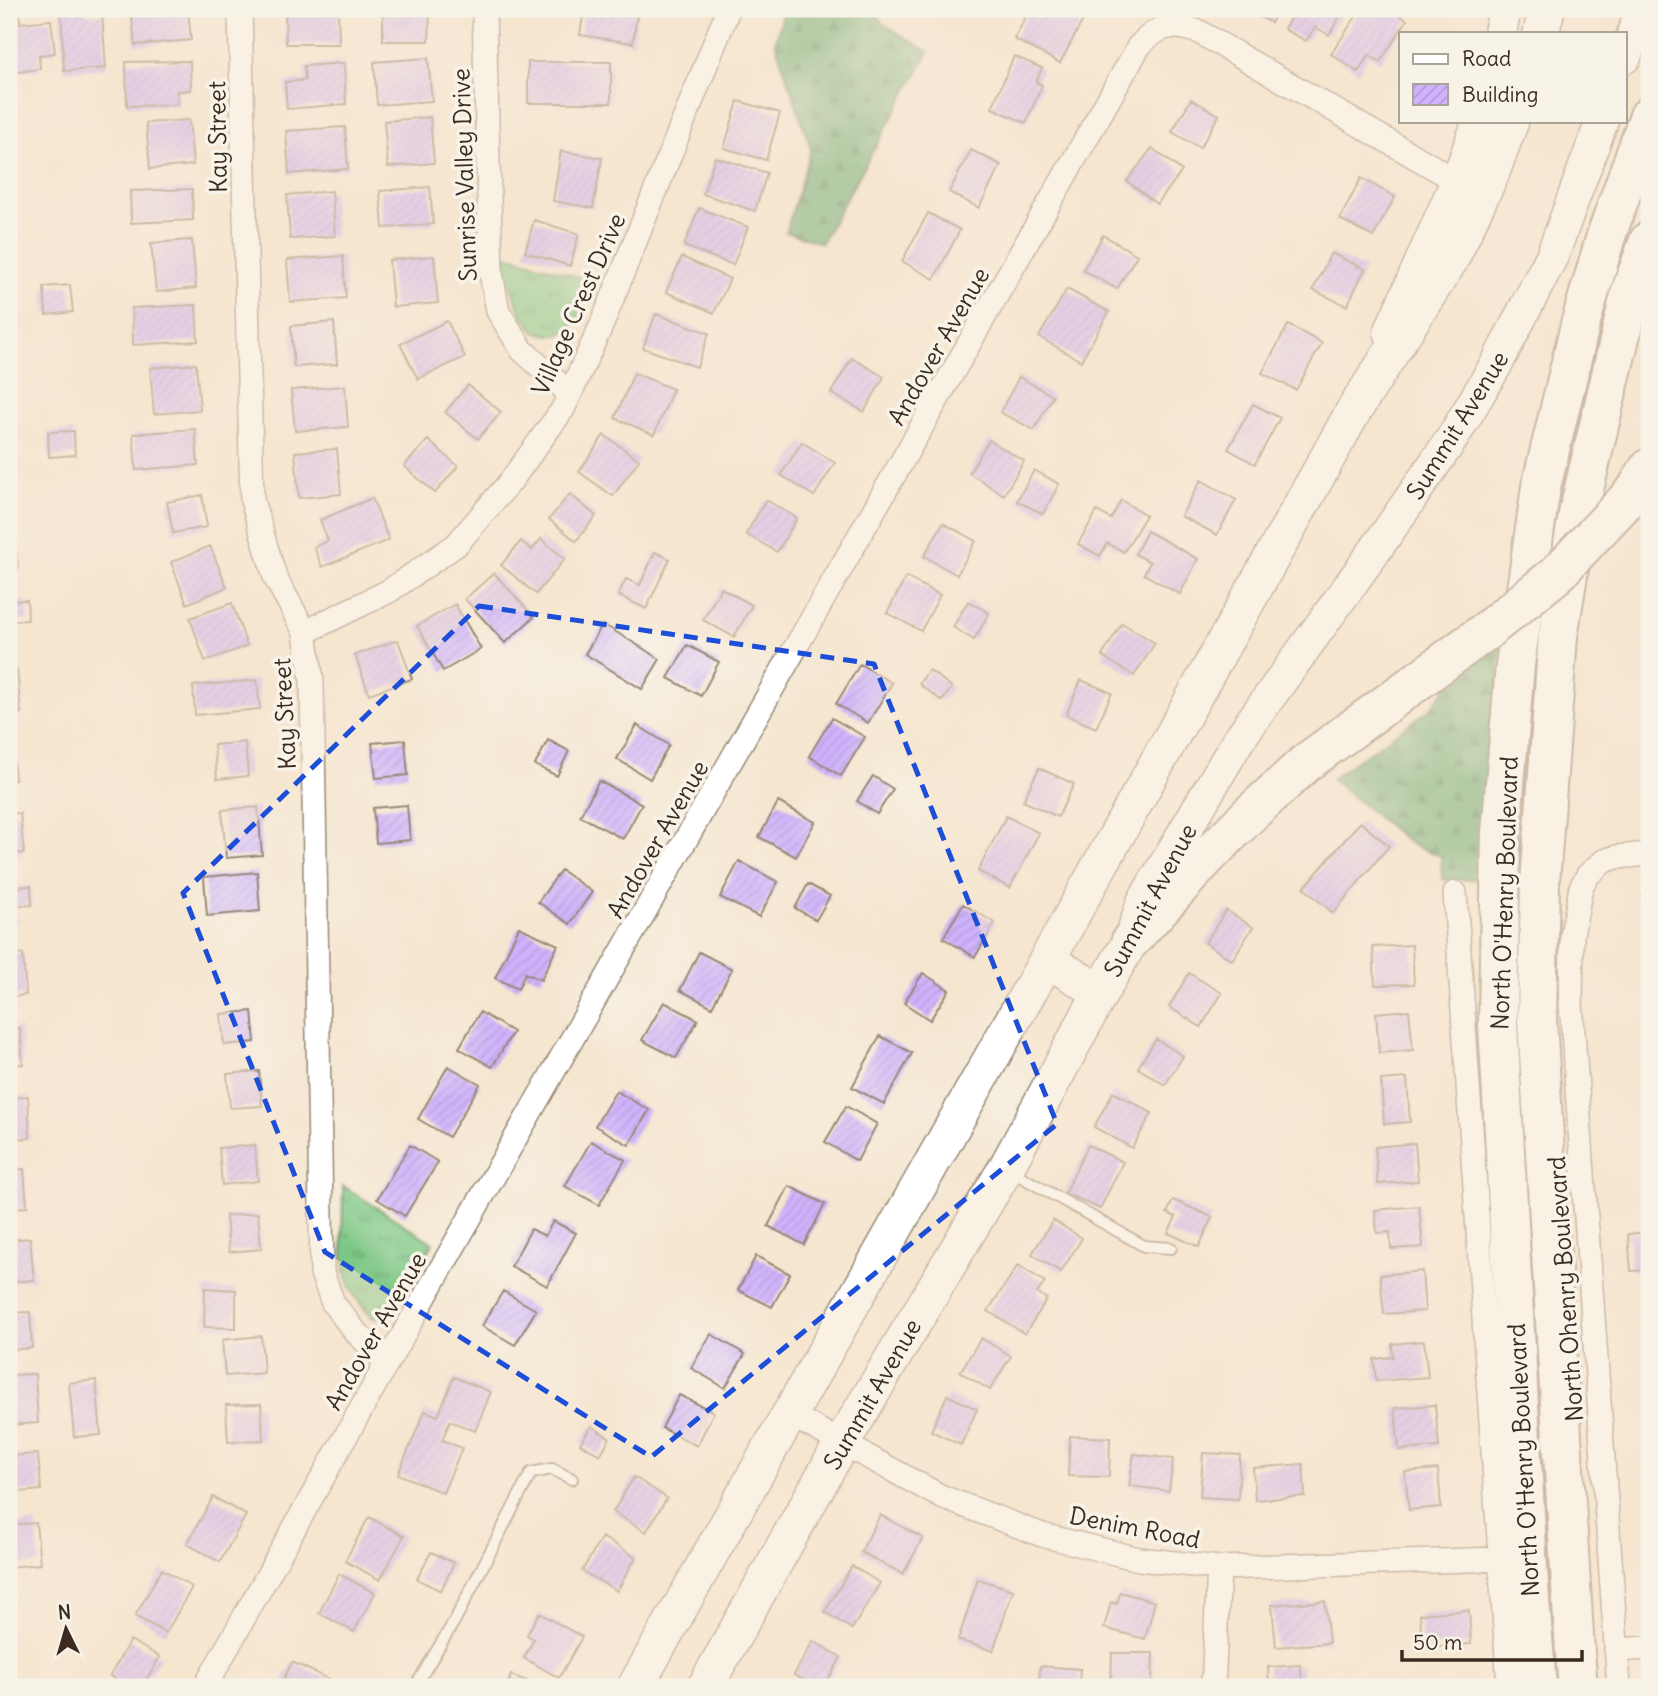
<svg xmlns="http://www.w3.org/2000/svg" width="1658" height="1696" viewBox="0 0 1658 1696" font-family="Delius,sans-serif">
	<defs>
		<pattern id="grass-tufts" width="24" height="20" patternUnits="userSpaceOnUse" patternTransform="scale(1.75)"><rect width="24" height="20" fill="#7cc785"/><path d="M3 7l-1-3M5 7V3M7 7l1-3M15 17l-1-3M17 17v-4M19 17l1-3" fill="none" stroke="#67a26c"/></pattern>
		<pattern id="forest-firs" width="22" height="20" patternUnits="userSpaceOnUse" patternTransform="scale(1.75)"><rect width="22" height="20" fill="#65ac72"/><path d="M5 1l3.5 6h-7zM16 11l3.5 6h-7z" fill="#548c5d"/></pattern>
		<pattern id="building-hatch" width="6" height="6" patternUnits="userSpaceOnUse" patternTransform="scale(1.75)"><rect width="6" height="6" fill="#cfb3fd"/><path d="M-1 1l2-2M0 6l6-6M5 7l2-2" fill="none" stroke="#b39ad8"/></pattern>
	</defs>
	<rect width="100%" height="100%" fill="#f7f3e8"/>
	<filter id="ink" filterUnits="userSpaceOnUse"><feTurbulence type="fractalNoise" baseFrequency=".0143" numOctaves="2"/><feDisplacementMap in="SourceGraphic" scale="14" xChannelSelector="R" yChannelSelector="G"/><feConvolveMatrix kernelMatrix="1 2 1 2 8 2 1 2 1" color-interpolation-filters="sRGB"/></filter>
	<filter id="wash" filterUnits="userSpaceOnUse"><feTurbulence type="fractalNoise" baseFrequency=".00686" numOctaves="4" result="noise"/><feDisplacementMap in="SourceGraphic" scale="28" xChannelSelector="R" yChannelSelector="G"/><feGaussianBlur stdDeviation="1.57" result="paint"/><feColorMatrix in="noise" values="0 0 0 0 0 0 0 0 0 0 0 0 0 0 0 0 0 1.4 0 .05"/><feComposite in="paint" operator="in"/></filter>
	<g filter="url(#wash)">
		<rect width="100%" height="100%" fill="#f5e6d0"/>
		<path fill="url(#grass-tufts)" stroke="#5c7852" stroke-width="2" d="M504 254 591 281C584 299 578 335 553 335 547 335 541 333 535 332L521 313 507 277Z
			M343 1186 433 1243 394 1313 383 1318H373C362 1307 350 1292 346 1276 340 1250 343 1213 343 1186Z"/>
		<path fill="url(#forest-firs)" stroke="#506b48" stroke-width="2" d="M779 9H875L882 23 929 52 821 243 786 232 811 149 775 42 782 18Z
			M1501 643 1482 879 1442 880 1441 856 1412 845 1331 779 1429 710 1458 673Z"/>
		<g id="blocks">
			<path fill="url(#building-hatch)" d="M9 9H19L20 23 51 20 55 53 39 55 40 69 10 73Z
				M61 9H87V15L102 14 106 68 64 71Z
				M131 9H188L191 40 135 45Z
				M285 9H338L339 44H286Z
				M383 9H430L429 41H383Z
				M584 9H638L633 43 580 35Z
				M1030 9H1089L1060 63 1014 39Z
				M1246 9H1279L1271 23Z
				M1295 9H1344L1329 35 1315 27 1306 41 1284 29Z
				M1361 9H1389L1407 20 1380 62 1369 55 1358 72 1331 54Z
				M1014 56 1042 68 1036 82 1042 85 1026 123 992 108Z
				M428 58 432 101 377 105 374 62Z
				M190 61 191 90 177 91 178 105 127 106 126 62Z
				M528 62H611V103H528Z
				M344 63 346 104 287 109 285 82 305 80 304 66Z
				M1191 99 1219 115 1200 148 1172 132Z
				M738 101 780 113 766 160 724 148Z
				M430 117 434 163 388 167 384 121Z
				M189 120 193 165 150 169 146 123Z
				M345 127 348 169 289 174 286 131Z
				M1152 148 1182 171 1157 204 1127 181Z
				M971 150 1001 165 979 208 949 192Z
				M561 151 602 158 593 208 553 201Z
				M715 157 767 173 755 211 703 194Z
				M1361 178 1395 197 1373 237 1340 219Z
				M430 187 433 224 383 228 380 191Z
				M192 189 193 220 131 223 130 191Z
				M332 191 335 236 290 239 287 195Z
				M699 208 748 227 733 265 684 246Z
				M928 213 960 230 934 279 902 261Z
				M534 220 579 234 570 266 525 252Z
				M1103 235 1137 255 1117 289 1083 270Z
				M192 240 196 288 156 292 151 243Z
				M1331 253 1365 269 1347 306 1313 290Z
				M343 256 346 298 290 302 287 260Z
				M434 256 438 303 393 307 389 260Z
				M682 257 730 279 714 313 666 292Z
				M70 285 73 312 46 315 44 287Z
				M1067 289 1109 312 1081 361 1039 337Z
				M196 305 198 341 133 345 132 308Z
				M656 314 709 333 697 367 643 348Z
				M447 321 465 357 418 379 400 344Z
				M334 322 337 364 294 367 291 326Z
				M1288 325 1322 343 1296 390 1262 373Z
				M852 358 884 377 864 412 831 393Z
				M196 364 200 410 154 414 150 368Z
				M634 373 673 389 654 435 615 418Z
				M1019 377 1053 396 1034 430 1000 412Z
				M468 385 501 412 478 439 445 412Z
				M9 386H11L14 429H9Z
				M345 386 348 427 295 431 291 390Z
				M1253 404 1280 418 1255 464 1228 449Z
				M195 429 198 465 136 470 133 434Z
				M74 431 75 455 49 457 48 432Z
				M604 435 639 460 613 496 579 472Z
				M428 440 458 466 435 493 404 466Z
				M989 440 1024 461 1004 495 969 473Z
				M802 442 835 463 814 496 781 475Z
				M337 449 341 494 299 498 295 452Z
				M1034 470 1059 484 1043 514 1017 501Z
				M1201 480 1236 500 1217 535 1181 516Z
				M570 494 596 516 576 541 549 519Z
				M202 495 207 527 173 533 167 502Z
				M372 498 389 540 322 567 314 547 328 541 320 520Z
				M766 500 797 518 777 552 746 534Z
				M1121 500 1146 515 1124 552 1107 543 1100 556 1078 544 1097 511 1111 519Z
				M943 523 976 541 957 575 924 556Z
				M14 528 18 569 9 570V529Z
				M1147 531 1198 559 1180 594 1144 574 1150 562 1135 554Z
				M541 539 565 559 536 594 501 565 521 541 532 550Z
				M210 546 227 587 187 604 171 562Z
				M655 552 670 559 646 609 618 595 626 579 640 585Z
				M494 573 534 617 505 643 465 599Z
				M906 577 940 595 921 631 887 613Z
				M721 588 752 605 734 637 703 620Z
				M27 600 28 620 11 621 13 639H9V601Z
				M968 601 989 613 974 640 953 627Z
				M232 603 247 646 205 661 190 618Z
				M455 604 481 649 443 671 417 626Z
				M1122 623 1155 643 1134 676 1102 656Z
				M603 624 660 659 642 689 585 654Z
				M398 640 412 679 369 694 355 655Z
				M687 645 719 662 701 696 668 678Z
				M860 664 892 683 868 723 836 704Z
				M9 670H17L21 713 9 714Z
				M929 670 952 687 942 701 919 684Z
				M257 680 260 709 195 715 193 686Z
				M1081 680 1112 693 1096 728 1066 715Z
				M832 718 865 737 841 776 809 756Z
				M637 725 669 745 650 779 617 759Z
				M405 740 408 775 376 778 372 743Z
				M548 740 569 751 557 776 535 765Z
				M245 742 248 776 217 779 214 745Z
				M9 744H12L15 780H9Z
				M1039 768 1074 784 1058 817 1023 801Z
				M873 776 893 789 877 814 857 801Z
				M599 781 642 804 623 839 580 816Z
				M778 802 815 822 796 857 759 837Z
				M407 805 410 840 376 843 373 808Z
				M258 807 262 855 226 858 222 810Z
				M20 813 24 853 9 854V814Z
				M1006 816 1039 833 1010 888 978 871Z
				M1360 822 1389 846 1333 913 1304 888Z
				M739 861 778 882 759 917 720 897Z
				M561 870 592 892 570 924 538 902Z
				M257 872 260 911 207 916 204 877Z
				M808 884 830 896 816 920 795 908Z
				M31 886 32 905 16 906 17 924H9V887Z
				M1642 896H1649V937H1646Z
				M963 904 995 923 975 957 943 938Z
				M1226 910 1253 927 1232 960 1205 943Z
				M519 927 558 945 541 980 525 973 518 989 495 978Z
				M1412 945 1414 984 1375 985 1373 947Z
				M699 952 732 969 712 1007 680 990Z
				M23 954 26 995 9 997V955Z
				M923 973 949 990 930 1020 904 1003Z
				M1189 973 1222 993 1201 1027 1169 1007Z
				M664 1002 698 1020 676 1058 642 1040Z
				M1409 1010 1413 1050 1379 1053 1376 1013Z
				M252 1011 255 1042 224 1045 221 1014Z
				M480 1012 513 1032 492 1067 459 1048Z
				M20 1028 23 1064 9 1065V1029Z
				M880 1036 912 1053 884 1104 852 1087Z
				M1156 1039 1183 1056 1165 1085 1138 1068Z
				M448 1066 480 1084 449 1137 418 1119Z
				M259 1071 262 1106 230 1108 227 1074Z
				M1407 1078 1410 1122 1384 1124 1381 1080Z
				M616 1091 649 1110 629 1145 595 1126Z
				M1113 1092 1152 1113 1132 1148 1094 1127Z
				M28 1096 30 1138 9 1139V1098Z
				M846 1106 877 1124 857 1161 825 1142Z
				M591 1141 625 1160 599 1205 565 1186Z
				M1415 1143 1418 1181 1378 1184 1375 1147Z
				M255 1145 258 1181 222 1185 219 1148Z
				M410 1145 438 1162 405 1216 377 1199Z
				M1088 1145 1123 1162 1100 1209 1065 1193Z
				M24 1169 27 1207 9 1208V1170Z
				M789 1186 825 1204 804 1245 768 1226Z
				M1173 1200 1212 1217 1199 1247 1168 1233 1176 1217 1167 1213Z
				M1419 1206 1423 1247 1391 1249 1390 1232 1377 1233 1375 1210Z
				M258 1213 261 1249 229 1252 226 1216Z
				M1053 1220 1082 1238 1061 1272 1032 1254Z
				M553 1221 576 1233 547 1286 511 1266 531 1229 545 1236Z
				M1649 1232V1270L1631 1271 1628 1234Z
				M30 1238 34 1280 9 1282V1240Z
				M756 1256 790 1274 772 1307 738 1290Z
				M1018 1265 1045 1282 1037 1293 1047 1299 1025 1334 988 1311Z
				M1422 1271 1425 1311 1384 1314 1380 1275Z
				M205 1288 236 1290V1328L204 1327Z
				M503 1291 536 1310 515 1345 482 1326Z
				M30 1312 32 1348 9 1350V1313Z
				M711 1334 745 1354 725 1388 691 1368Z
				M261 1336 264 1373 225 1376 222 1340Z
				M981 1338 1011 1356 990 1390 960 1372Z
				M1424 1341 1428 1377 1376 1381 1374 1359 1393 1357 1392 1344Z
				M35 1374 38 1423 9 1425V1375Z
				M454 1377 491 1392 475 1431 450 1421 442 1440 462 1448 443 1493 398 1474 425 1411 438 1416Z
				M96 1380 101 1435 74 1437 69 1383Z
				M679 1395 714 1412 697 1446 662 1428Z
				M947 1395 977 1409 961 1445 931 1431Z
				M261 1404 263 1440 228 1442 226 1405Z
				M1435 1405 1439 1447 1399 1450 1395 1408Z
				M591 1426 610 1438 600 1455 580 1444Z
				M1070 1436 1110 1438 1109 1477 1068 1476Z
				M1203 1453 1240 1455 1238 1499 1200 1497Z
				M38 1454 41 1490 9 1493V1456Z
				M1134 1454 1173 1459 1169 1491 1129 1486Z
				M1303 1464 1305 1496 1255 1500 1253 1468Z
				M1438 1469 1441 1507 1409 1510 1405 1472Z
				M634 1477 667 1498 646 1532 613 1512Z
				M213 1497 246 1515 220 1562 187 1544Z
				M880 1515 923 1538 903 1574 861 1552Z
				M369 1517 404 1536 380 1580 345 1561Z
				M36 1523 40 1564 9 1567V1525Z
				M602 1537 636 1557 617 1591 582 1571Z
				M431 1552 454 1563 441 1591 417 1579Z
				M852 1566 880 1583 852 1629 825 1612Z
				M162 1569 192 1587 166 1633 135 1616Z
				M339 1574 375 1593 354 1632 319 1613Z
				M978 1579 1013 1590 993 1651 958 1640Z
				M1120 1592 1155 1602 1145 1639 1104 1628 1111 1602 1117 1604Z
				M1325 1601 1329 1643 1276 1647 1272 1605Z
				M1469 1610 1471 1644 1422 1647 1420 1614Z
				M539 1613 582 1637 559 1678 524 1658 534 1639 527 1635Z
				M130 1640 160 1657 142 1687H131L110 1676Z
				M813 1641 841 1657 824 1687H816L794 1675Z
				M1112 1653H1153L1152 1687H1111Z
				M292 1662 329 1679 325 1687H280Z
				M1301 1665 1302 1687H1269L1268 1667Z
				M1040 1666 1080 1669 1079 1687H1039Z
				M511 1675 542 1687H507Z"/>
		</g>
	</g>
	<g filter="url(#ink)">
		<use href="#blocks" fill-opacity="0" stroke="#988877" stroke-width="2"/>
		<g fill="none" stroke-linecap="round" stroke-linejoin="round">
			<defs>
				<path id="service" d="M1011 1171 1144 1246 1171 1248
					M415 1687 455 1620 531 1473 552 1469 572 1479"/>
				<path id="minor" d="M240 9 252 500 275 577 305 632 312 682 322 1273 333 1303 354 1330 387 1363
					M484 9 491 273 498 311 522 350 570 394
					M305 632 389 591 456 545 510 482 563 409 602 324 726 15
					M1455 893 1509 1687
					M789 1414 942 1497 1042 1535 1139 1559 1219 1568 1500 1559
					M1616 1650 1649 1648
					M205 1687 387 1363 1139 46C1160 24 1171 23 1199 32L1457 181
					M1213 1687 1219 1568
					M1619 1687 1571 1003 1572 935 1581 887 1588 875 1604 861 1617 857 1649 854"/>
				<path id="secondary" d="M1500 33 1505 9
					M1625 57 1642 9
					M1390 332 1457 181 1479 121
					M1133 932 1143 902 1239 739 1376 549 1453 437 1497 363 1552 256 1602 121"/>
				<path id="primary" d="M1541 33 1547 9
					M1047 960 1101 992
					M635 1687 1047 960 1353 412 1451 259 1490 177 1511 121
					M705 1687 842 1443 1006 1168 1101 992 1131 940"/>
				<path id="motorway" d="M1636 490 1649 468
					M1131 940 1208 856 1250 814 1307 762 1486 631
					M1537 1687 1529 1587 1498 1024 1501 833 1515 665 1541 487 1580 325 1606 236 1649 116
					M1578 1687 1575 1652 1537 1020 1540 883 1558 636 1578 514 1631 291 1649 241"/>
			</defs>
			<use href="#service" stroke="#988877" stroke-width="14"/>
			<use href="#minor" stroke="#988877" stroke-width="26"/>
			<use href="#secondary" stroke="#988877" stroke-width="35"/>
			<use href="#primary" stroke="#988877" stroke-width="38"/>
			<use href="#motorway" stroke="#988877" stroke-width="42"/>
			<use href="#service" stroke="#fff" stroke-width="10"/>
			<use href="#minor" stroke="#fff" stroke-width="23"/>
			<use href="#secondary" stroke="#fff" stroke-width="32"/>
			<use href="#primary" stroke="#fff" stroke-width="35"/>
			<use href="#motorway" stroke="#fff" stroke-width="38"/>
			<defs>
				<path id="motorway-bridge" d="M1486 631 1556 575 1636 490"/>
			</defs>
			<use href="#motorway-bridge" stroke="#988877" stroke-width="42" stroke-linecap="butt"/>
			<use href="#motorway-bridge" stroke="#fff" stroke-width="38"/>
		</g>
	</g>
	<path d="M0 0H1658V1696H0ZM479 606 874 664 1057 1124 651 1457 325 1252 183 893Z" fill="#f5e6d0" fill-opacity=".55" fill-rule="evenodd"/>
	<path fill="none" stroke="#1d4ed8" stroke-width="5" stroke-dasharray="14 9" stroke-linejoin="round" d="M479 606 874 664 1057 1124 651 1457 325 1252 183 893Z"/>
	<g text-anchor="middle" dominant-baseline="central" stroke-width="7" stroke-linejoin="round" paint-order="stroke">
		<g font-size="24" fill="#3b2a1e" stroke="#f7f3e8">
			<text transform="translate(217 137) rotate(-91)">Kay Street</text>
			<text transform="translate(464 175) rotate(-92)">Sunrise Valley Drive</text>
			<text transform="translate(578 304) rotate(-66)">Village Crest Drive</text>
			<text transform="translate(938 346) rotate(-60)">Andover Avenue</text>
			<text transform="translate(1457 425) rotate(-58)">Summit Avenue</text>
			<text transform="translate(284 714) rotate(-93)">Kay Street</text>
			<text transform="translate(657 839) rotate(-60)">Andover Avenue</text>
			<text transform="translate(1504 893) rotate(-88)">North O'Henry Boulevard</text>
			<text transform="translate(1150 900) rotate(-62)">Summit Avenue</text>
			<text transform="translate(1565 1289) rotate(-94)">North Ohenry Boulevard</text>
			<text transform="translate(375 1331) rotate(-60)">Andover Avenue</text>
			<text transform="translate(872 1394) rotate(-60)">Summit Avenue</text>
			<text transform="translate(1523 1460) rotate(-93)">North O'Henry Boulevard</text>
			<text transform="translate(1135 1527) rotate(11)">Denim Road</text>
		</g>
	</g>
	<rect width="1658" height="1696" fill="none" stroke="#f7f3e8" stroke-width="35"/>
	<rect x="1399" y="32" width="228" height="91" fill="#f7f3e8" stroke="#aca397" stroke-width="2"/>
	<rect x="1413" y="54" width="35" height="10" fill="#ffffff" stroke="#aca397" stroke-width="2"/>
	<text x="1462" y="66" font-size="21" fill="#3b2a1e">Road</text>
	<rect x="1413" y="84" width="35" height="21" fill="url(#building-hatch)" stroke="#aca397" stroke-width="2"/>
	<text x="1462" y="102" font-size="21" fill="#3b2a1e">Building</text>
	<g transform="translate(66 1629) rotate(355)" stroke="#f7f3e8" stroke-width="5" paint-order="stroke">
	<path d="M0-5L12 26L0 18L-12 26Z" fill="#3b2a1e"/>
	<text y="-10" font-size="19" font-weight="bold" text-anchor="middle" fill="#3b2a1e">N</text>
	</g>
	<path d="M1402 1650v10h180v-10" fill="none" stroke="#3b2a1e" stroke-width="3.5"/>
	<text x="1413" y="1650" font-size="21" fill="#3b2a1e" stroke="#f7f3e8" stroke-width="5" paint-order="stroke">50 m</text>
</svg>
